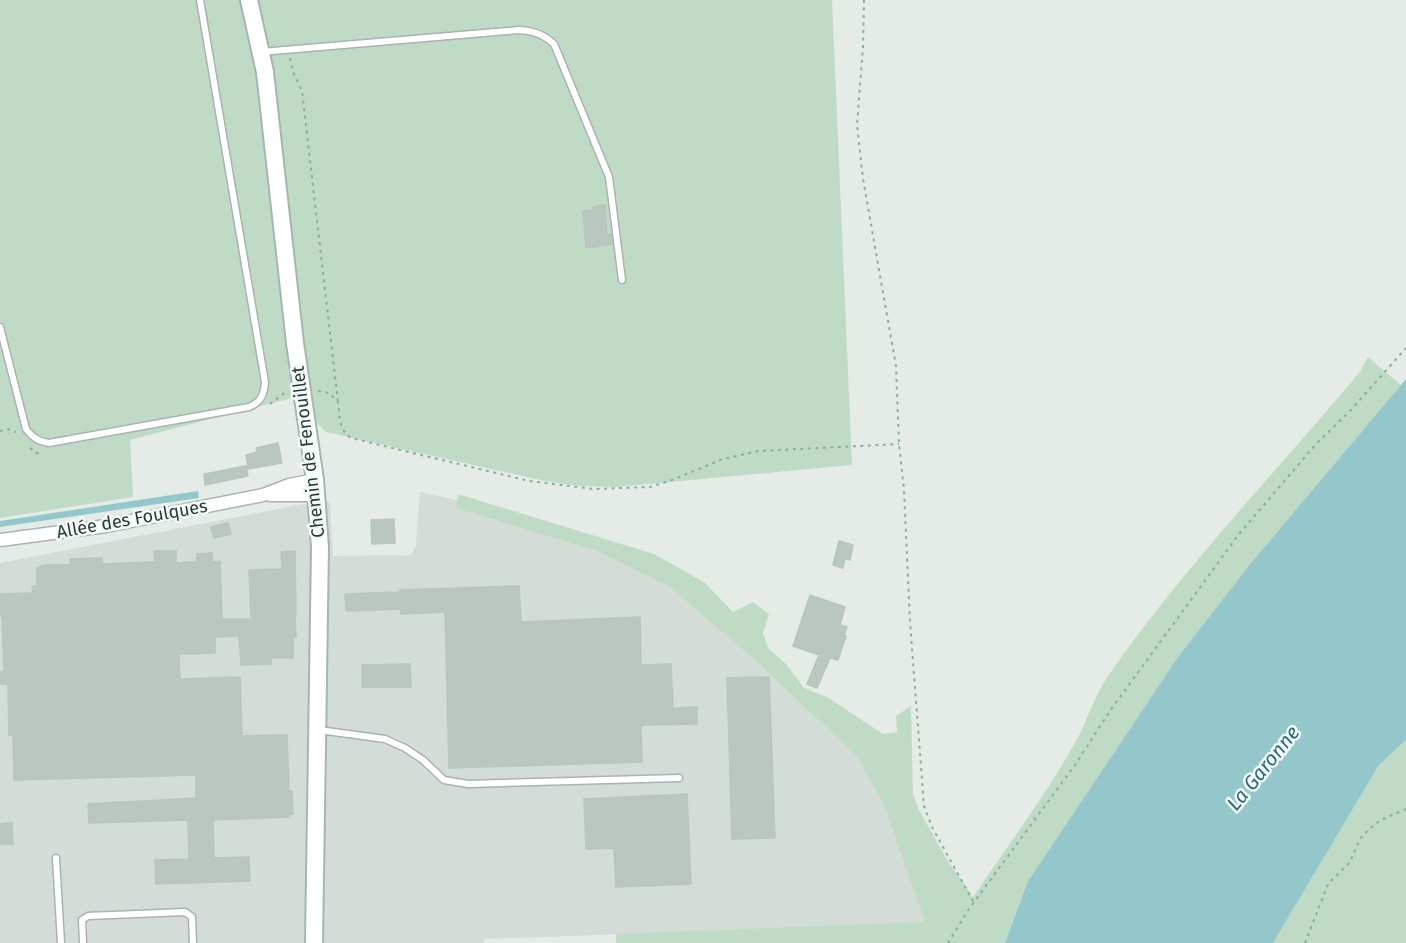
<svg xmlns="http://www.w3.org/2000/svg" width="1406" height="943" viewBox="0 0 1406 943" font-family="'Fira Sans',sans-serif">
	<rect width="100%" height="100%" fill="#e5ece8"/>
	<path fill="#d3dcd7" d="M420 492 493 508 674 568 904 788 955 922 484 939V943H0V563L298 505 330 502 333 556 411 555 416 545Z"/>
	<path fill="#c0dbc5" d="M0 0H832L852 465 616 487 580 486 545 481 326 432 292 398 130 440 133 497 0 518Z
		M1368 357 1401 385 1251 563 1178 657 1028 881 1005 943H616V934L925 922 886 809 859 758 754 659 670 587 597 551 456 508 458 494 654 554 704 582 733 612 753 602 769 614 763 633 768 648 786 664 804 688 827 697 883 734 897 732 896 716 911 706 913 794 918 808 946 858 973 897C1008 845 1046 795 1076 741 1088 720 1094 696 1108 676 1183 568 1276 472 1360 372Z
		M1406 740V943H1273L1379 765Z"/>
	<path fill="#93c7cb" d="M1406 379V740L1379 765 1273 943H1005L1028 881 1178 657 1251 563Z
		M198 491 199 498 0 527V521Z"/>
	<path fill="#bac7c1" stroke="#b8c5bf" stroke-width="1.5" d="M605 205 607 235 611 234 612 244 586 248 583 211 593 210V207Z
		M278 443 282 463 248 469 246 455 257 452 256 448Z
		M246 466 248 476 205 485 204 474Z
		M394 519 395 543 372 544 371 520Z
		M228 523 231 534 214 538 211 527Z
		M839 541 853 545 850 560 845 559 843 568 833 565Z
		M154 551H176V563L197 562V554L212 553V562L220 561 222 619H251L249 570 282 569 281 552 295 551 296 615H295L296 637H293V658H271V664L241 665 239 636 215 637V653L179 654 180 679 240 677 242 736 287 735 289 791H292L293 814H289V817L213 820 214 858 249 857 250 881 156 884 155 860 189 859 188 820 89 823 88 804 196 798V775L14 780 13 735H9L8 684H0V672H4L2 616H0L1 594 33 593 32 586H37V568L45 565H71L70 559 102 558V564L155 562Z
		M519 586 521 622 640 617 641 665 671 664 673 708 697 707V724L641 725 642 762 449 768 445 612 401 614V609L346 611 345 594 400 592V590Z
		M810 595 845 607 840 625 847 627 844 635 846 636 838 660 830 658 817 688 807 684 819 655 793 646Z
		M410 664 411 687H362V665Z
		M769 677 775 838 732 839 727 678Z
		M687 794 691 884 616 887 614 848 586 849 584 799Z
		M12 823 13 844H0V824Z"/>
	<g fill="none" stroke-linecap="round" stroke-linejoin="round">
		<defs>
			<path id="lane" d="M261 52 519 30C534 31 543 34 554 44L609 177 622 280
				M0 327 26 429C33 438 38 441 49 443L249 407C261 402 264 395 265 382L200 0
				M319 730 385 739 405 748 423 760 444 780 468 784 679 778
				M56 858 61 943
				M83 943 82 920 88 916 185 912 192 917 193 943"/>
			<path id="street" d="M270 495H316
				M0 540 106 526 263 495 289 485 315 480"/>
			<path id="secondary" d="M249 0 265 72 295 343 315 480 320 547 314 943"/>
		</defs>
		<use href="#lane" stroke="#a8b4af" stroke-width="9"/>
		<use href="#street" stroke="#a8b4af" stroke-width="15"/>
		<use href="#secondary" stroke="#a4b7af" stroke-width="20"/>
		<path stroke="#89ad9f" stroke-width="2" stroke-dasharray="3 4.5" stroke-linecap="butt" d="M864 0 863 46 857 125 863 179 896 366 899 444 904 490 910 622 924 806 932 827 974 903
			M290 58 294 74 302 91 338 402
			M318 391 329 393 338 402C340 417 338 429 351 438L529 481 594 489 650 487 672 480 723 459 758 451 899 444
			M270 404 287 391
			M0 431 7 429 16 432
			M30 448 36 453H43
			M948 943 969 909 1075 765 1112 708 1239 534 1317 443 1350 411 1406 348
			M1305 943 1328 884 1350 862 1360 839 1369 829 1381 820 1406 809"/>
		<use href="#lane" stroke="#fff" stroke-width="6"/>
		<use href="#street" stroke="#fff" stroke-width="12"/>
		<use href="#secondary" stroke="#fff" stroke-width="16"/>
	</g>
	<g text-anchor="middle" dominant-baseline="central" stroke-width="5" stroke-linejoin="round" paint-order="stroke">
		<g font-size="18" fill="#263c35" stroke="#f5f9f7">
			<text transform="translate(308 452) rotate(-97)">Chemin de Fenouillet</text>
			<text transform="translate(132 519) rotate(-10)">Allée des Foulques</text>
		</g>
		<g font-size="20" font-style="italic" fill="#266b72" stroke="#f5f9f7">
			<text transform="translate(1263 768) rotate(-51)">La Garonne</text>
		</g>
	</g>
</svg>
